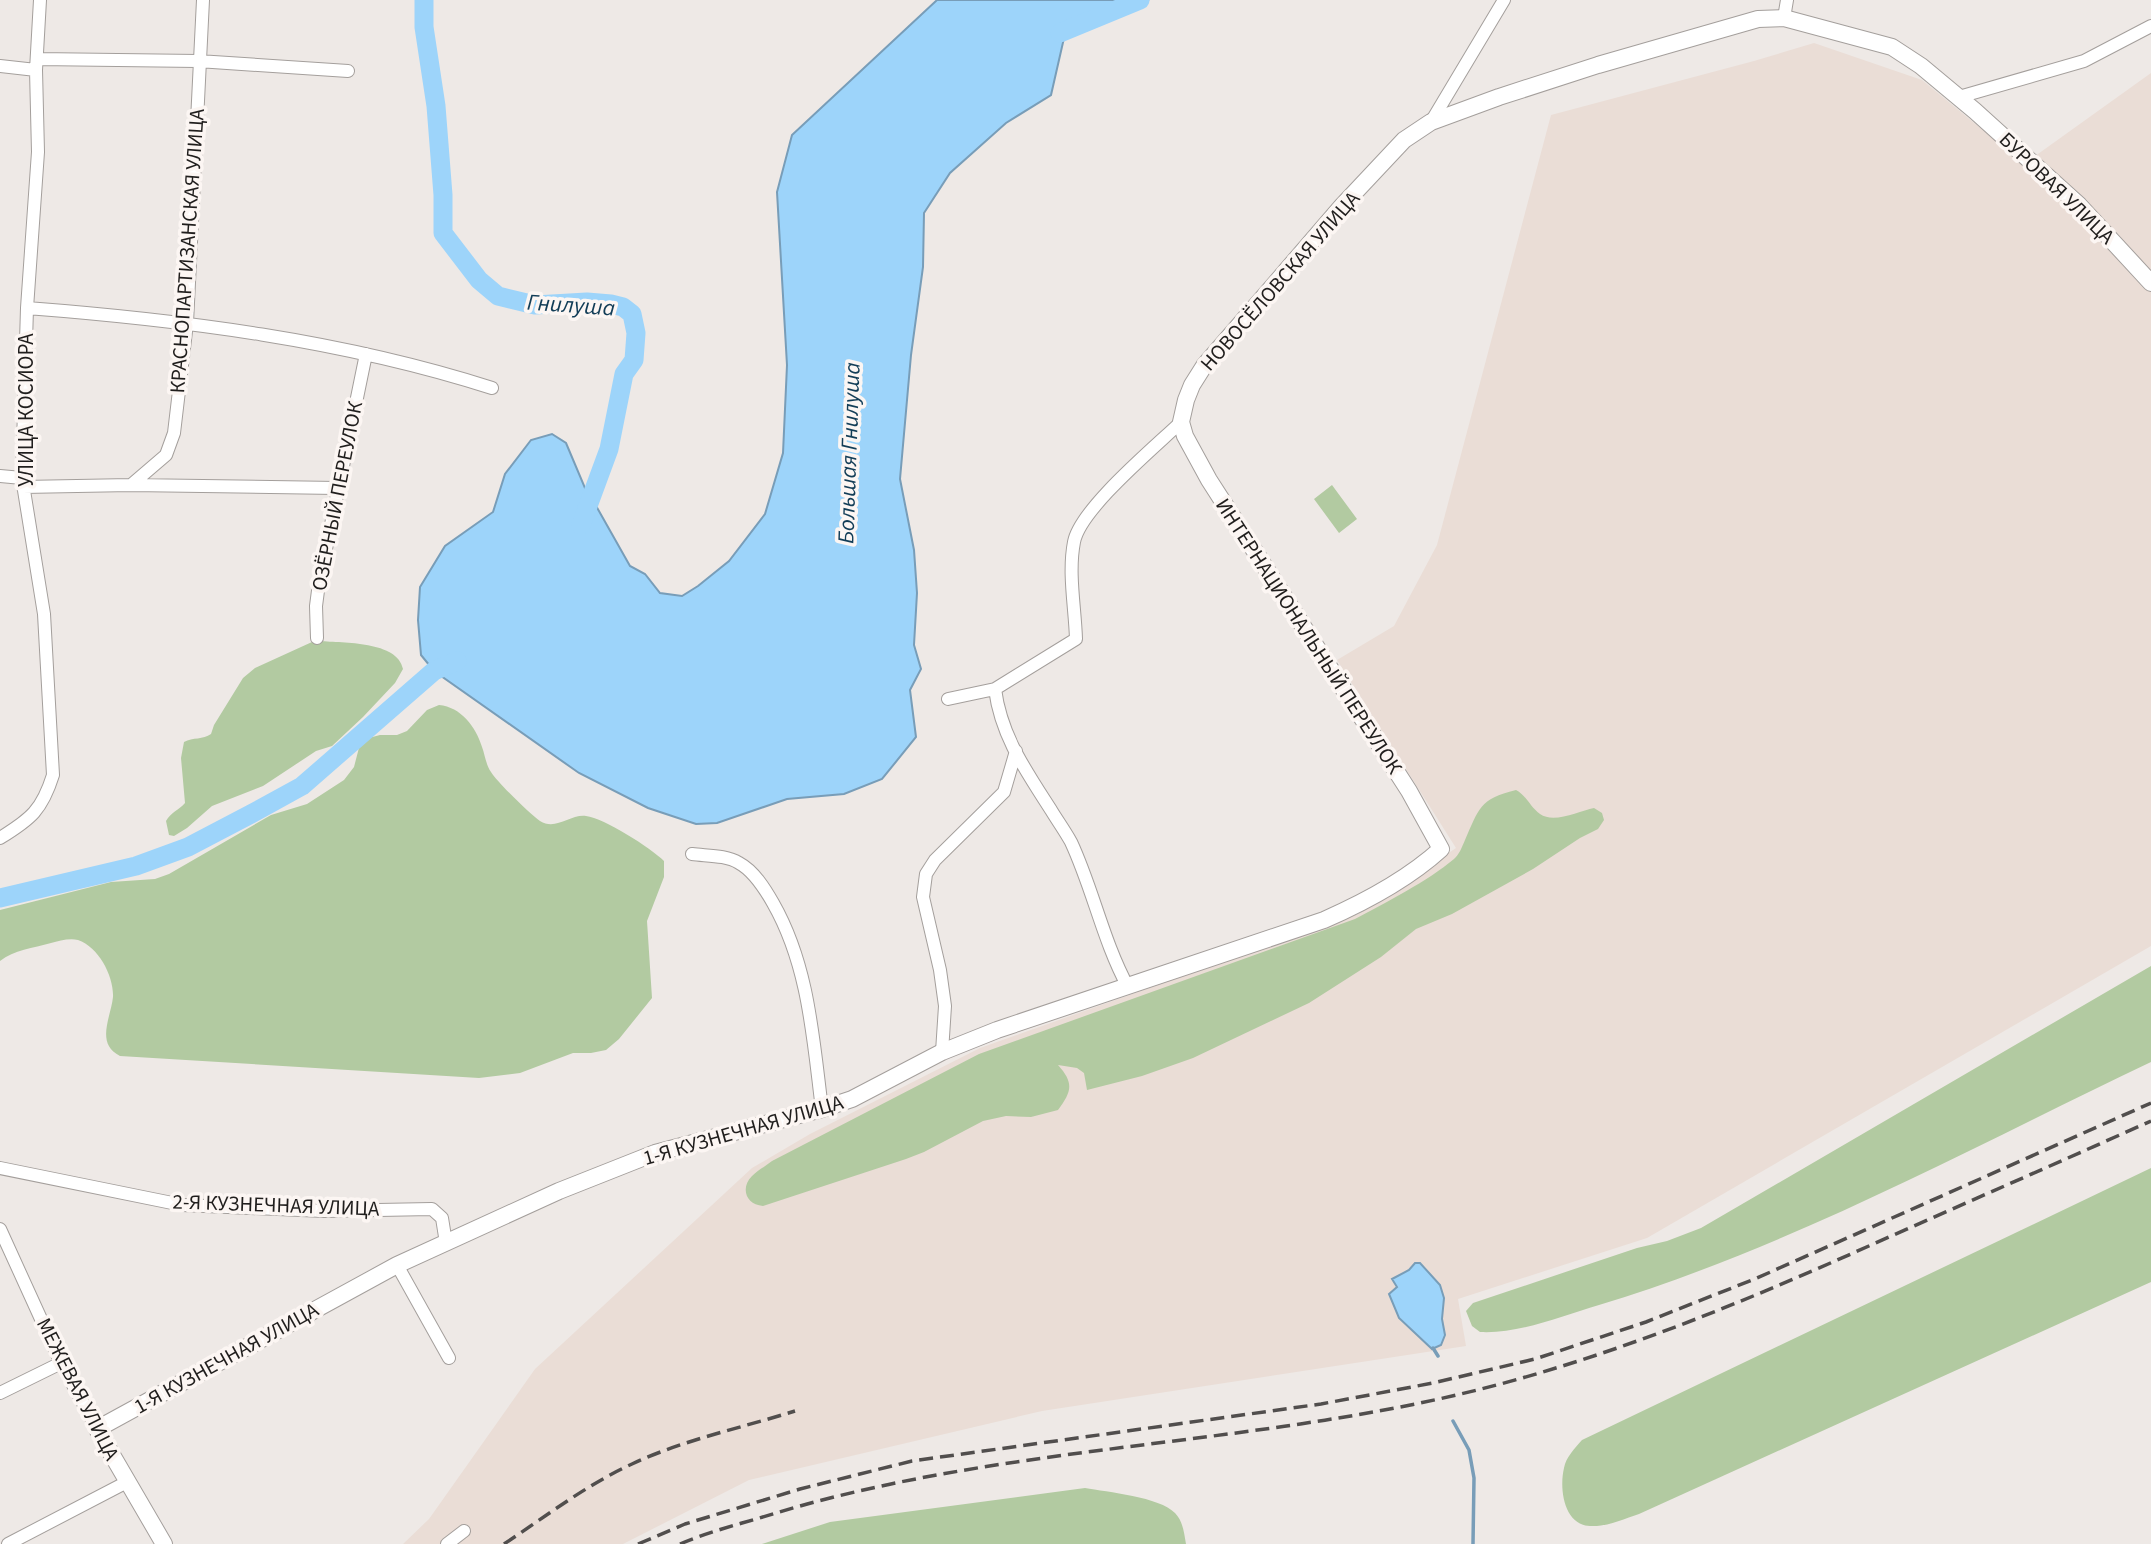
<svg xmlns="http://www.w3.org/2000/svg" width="2151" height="1544" viewBox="0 0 2151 1544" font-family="'Source Sans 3',sans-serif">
	<rect width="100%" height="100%" fill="#eee9e6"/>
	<path fill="#eaddd6" d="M1814 43 1922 80 2024 164 2151 73V946L1647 1238 1458 1299 1466 1346 1042 1411 749 1480 623 1544H403L429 1519 535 1369 752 1168 810 1134 980 1048 1358 914 1456 848 1337 660 1394 626 1437 545 1551 115 1754 61Z"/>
	<path fill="#b2caa1" d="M1332 485 1357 519 1339 533 1314 499Z
		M320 641C343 643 398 641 403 669L395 683 363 717 332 746 316 751 263 786 212 806 187 828 174 836 169 835 166 821C171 812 179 810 185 803L181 758 184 742C193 737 203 740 211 734L214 725 243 678 255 668 312 642Z
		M439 705C461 707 476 727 482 747 485 755 486 765 491 772 498 783 530 814 540 821 556 831 570 814 586 816 604 818 651 848 664 861V877L647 921 652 998 619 1039 606 1050 591 1053H573L520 1073 479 1078 120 1056C95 1044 111 1017 113 997 114 977 99 947 78 940 69 938 59 941 51 943 33 948 14 950 0 961V910L111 882 155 879 169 874 271 815 307 804 344 780 354 767 361 740 380 735H397L407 731 427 710Z
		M1516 790C1527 796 1530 807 1540 814 1554 824 1579 811 1594 808L1602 813 1604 820 1598 829 1580 838 1533 869 1452 914 1416 929 1381 957 1309 1003 1193 1058 1142 1076 1087 1090 1084 1073 1077 1068 1058 1065C1074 1083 1072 1091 1058 1110L1031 1117 1006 1116 983 1121 924 1152 906 1159 763 1206C746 1205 740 1188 752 1176 758 1170 766 1166 772 1161L979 1054 1355 919C1385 903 1428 881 1454 859 1459 855 1462 847 1465 840 1479 809 1479 799 1516 790Z
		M2151 966V1062C1970 1148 1791 1247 1599 1305 1561 1316 1520 1334 1480 1332L1472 1326 1466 1311 1473 1303 1637 1248 1667 1241 1701 1228Z
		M2151 1168V1282L1639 1514C1624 1519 1607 1527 1590 1526 1564 1525 1559 1489 1564 1468 1566 1457 1575 1448 1582 1440Z
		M1085 1488C1107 1492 1160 1497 1175 1513 1183 1521 1184 1533 1186 1544H762L830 1522Z"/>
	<path fill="#9dd4fa" stroke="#789db8" stroke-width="2" d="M937 0H1149L1093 17 1064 38 1051 95 1006 123 950 173 924 213 923 267 911 355 900 479 914 550 917 593 914 645 921 669 910 690 916 737 882 779 844 794 787 799 717 823 696 824 648 808 579 773 434 671 421 655 418 620 420 587 445 546 493 512 505 474 531 440 552 434 566 443 590 500 595 504 630 566 645 574 660 593 682 596 698 586 729 561 765 514 783 453 787 365 777 192 792 135Z
		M1415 1263H1420L1440 1285 1444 1298 1442 1319 1445 1335 1441 1345 1432 1349 1399 1318 1389 1294 1397 1287 1392 1279 1409 1270Z"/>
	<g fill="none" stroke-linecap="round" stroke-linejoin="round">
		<path stroke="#789db8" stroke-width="3.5" d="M1433 1348 1438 1356
			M1453 1421 1469 1450 1474 1478 1473 1544"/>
		<path stroke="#9dd4fa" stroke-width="19" d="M424 0V27L436 106 443 195V233L479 280 498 296 535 305 587 302 611 304 623 307 632 314 636 333 634 360 624 374 609 449 581 525
			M1060 33 1140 0
			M0 898 136 866 188 847 251 814 302 786 434 671 457 661"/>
		<defs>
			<path id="minor" d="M1784 18 1787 0
				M37 59 198 61 348 71
				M0 66 36 70
				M1959 97 2084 61 2151 26
				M1431 122 1504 0
				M27 308C183 320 342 340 492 388
				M0 476 22 478
				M131 485 166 455 174 433 187 323 203 0
				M23 487 131 485 337 488
				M317 638 316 606 319 583 366 354
				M995 689C1001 736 1026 771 1051 810 1057 820 1065 831 1071 842 1093 889 1103 941 1128 987
				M948 699 995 689 1076 639C1075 607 1068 573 1074 542 1080 509 1155 447 1181 422
				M0 838C31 819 42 810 53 775L44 614 22 478 27 308 38 152 36 70 40 0
				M692 854C707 856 726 855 739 863 754 871 765 889 773 903 809 966 813 1039 822 1109
				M942 1052 945 1006 940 970 923 897 926 874 935 860 1004 792 1016 751
				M0 1168 182 1205 324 1211 432 1209 442 1218 446 1243
				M0 1229 61 1363 97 1429
				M397 1265 449 1358
				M0 1393 61 1363
				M8 1544 127 1482
				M447 1544 464 1531"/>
			<path id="tertiary" d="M164 1544 97 1429 397 1265 559 1191 655 1153 822 1109 852 1099 942 1052 997 1030 1324 920C1365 902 1408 879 1441 849L1409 791 1209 480 1185 436 1181 422 1186 400 1192 385 1204 366 1342 206 1404 140 1431 122 1499 97 1598 65 1758 19 1784 18 1892 47 1921 66 1975 111 2079 205 2151 283"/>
		</defs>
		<use href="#minor" stroke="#a49f9c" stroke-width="14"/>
		<use href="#tertiary" stroke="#a49f9c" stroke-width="18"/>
		<use href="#minor" stroke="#fff" stroke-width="12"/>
		<use href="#tertiary" stroke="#fff" stroke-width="16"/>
		<path stroke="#514e4d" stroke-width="3.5" stroke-dasharray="14 7" stroke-linecap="butt" d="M504 1544C545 1517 586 1485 632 1464 683 1440 741 1428 795 1411
			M638 1544 685 1524 800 1489 912 1461 1321 1404 1433 1383 1535 1359 1646 1322 1757 1278 2151 1103
			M680 1544C710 1531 744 1523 776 1513 991 1448 1219 1447 1439 1399 1597 1364 1742 1303 1889 1237 1977 1198 2064 1160 2151 1121"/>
	</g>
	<g text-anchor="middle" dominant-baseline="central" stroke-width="7" stroke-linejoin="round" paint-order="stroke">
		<g font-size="21" fill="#201e1d" stroke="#fcf6f3">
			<text transform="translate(2057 188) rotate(44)">БУРОВАЯ УЛИЦА</text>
			<text transform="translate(187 251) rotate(-86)">КРАСНОПАРТИЗАНСКАЯ УЛИЦА</text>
			<text transform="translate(1280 281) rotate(-49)">НОВОСЁЛОВСКАЯ УЛИЦА</text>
			<text transform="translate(26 410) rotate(-90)">УЛИЦА КОСИОРА</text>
			<text transform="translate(337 496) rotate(-79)">ОЗЁРНЫЙ ПЕРЕУЛОК</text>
			<text transform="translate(1309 636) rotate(57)">ИНТЕРНАЦИОНАЛЬНЫЙ ПЕРЕУЛОК</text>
			<text transform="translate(743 1130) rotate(-16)">1-Я КУЗНЕЧНАЯ УЛИЦА</text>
			<text transform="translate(276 1205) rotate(2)">2-Я КУЗНЕЧНАЯ УЛИЦА</text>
			<text transform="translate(226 1358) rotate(-29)">1-Я КУЗНЕЧНАЯ УЛИЦА</text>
			<text transform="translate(78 1389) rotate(63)">МЕЖЕВАЯ УЛИЦА</text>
		</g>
		<g font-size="23" font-style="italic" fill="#123d57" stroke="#fcf6f3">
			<text transform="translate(571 305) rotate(4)">Гнилуша</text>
			<text transform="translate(849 453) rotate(-88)">Большая Гнилуша</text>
		</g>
	</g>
</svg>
